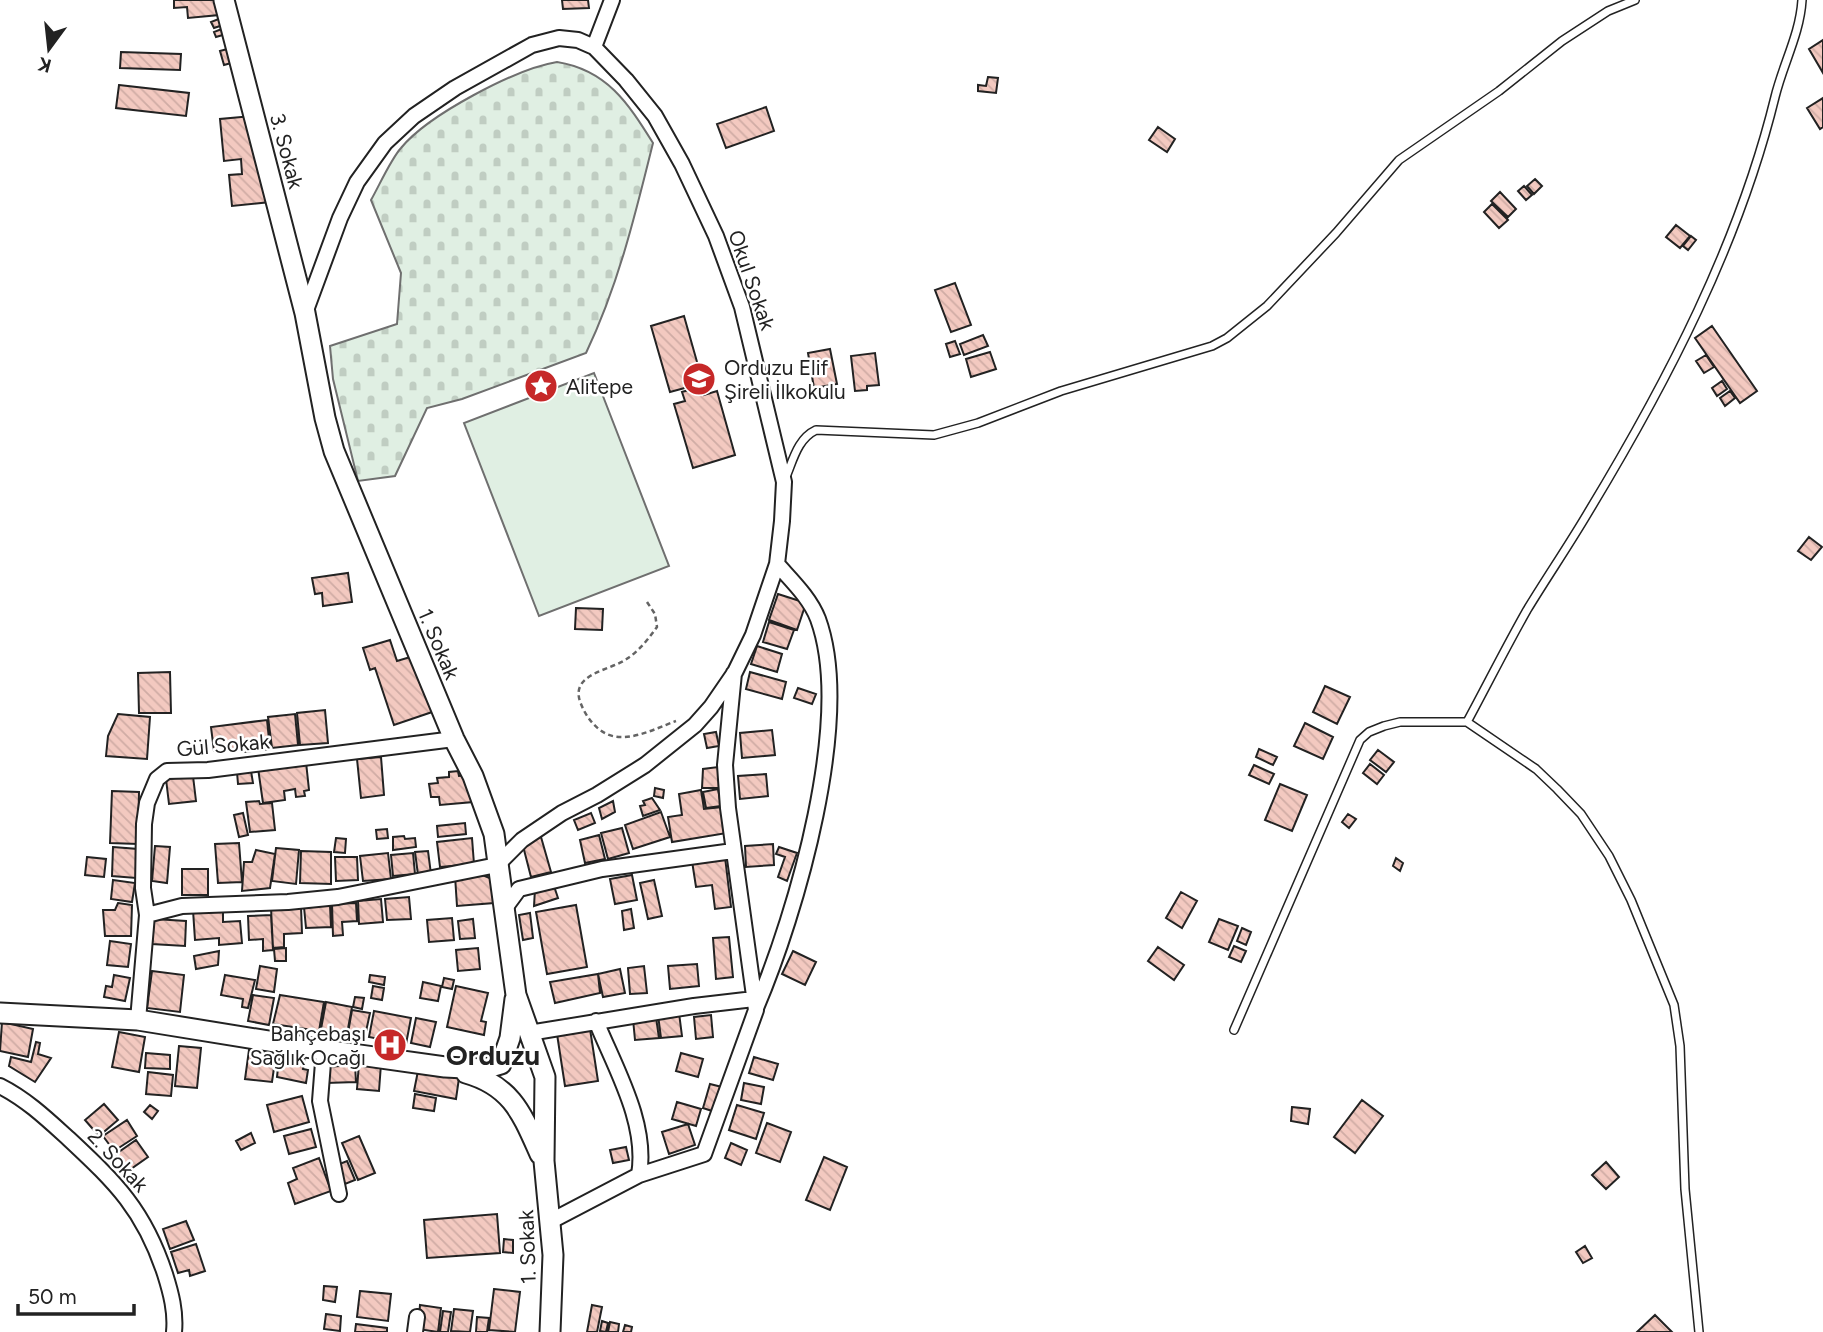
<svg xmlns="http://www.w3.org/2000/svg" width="1823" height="1332" viewBox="0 0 1823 1332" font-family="Figtree,sans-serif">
	<defs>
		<pattern id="cemetery-stones" width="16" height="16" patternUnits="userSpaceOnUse" patternTransform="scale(1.75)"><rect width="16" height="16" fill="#e0efe3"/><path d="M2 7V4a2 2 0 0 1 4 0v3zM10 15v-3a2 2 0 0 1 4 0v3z" fill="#c0cdc2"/></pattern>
		<pattern id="building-back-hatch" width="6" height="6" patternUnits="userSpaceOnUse" patternTransform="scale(1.75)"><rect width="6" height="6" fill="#f3c9c0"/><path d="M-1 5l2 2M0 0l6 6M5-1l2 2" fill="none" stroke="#d0aca5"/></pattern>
	</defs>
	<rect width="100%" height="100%" fill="#fff"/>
	<path fill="#e0efe3" stroke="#6f6f6f" stroke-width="2" d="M594 373 669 566 539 616 464 423Z"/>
	<path fill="url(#cemetery-stones)" stroke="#6f6f6f" stroke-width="2" d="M557 62C607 70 628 103 653 143 635 216 618 286 586 353L462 399 427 408 395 476 358 481 333 379 330 346 397 324 401 273 371 200C379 186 391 159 401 148 428 115 515 69 557 62Z"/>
	<path fill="url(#building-back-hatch)" stroke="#222" stroke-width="2" d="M174 0H217L219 15 188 18 187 7 174 8Z
		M562 0H588L589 8 563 9Z
		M221 18 223 25 214 28 211 22Z
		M224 28 226 34 216 37 214 32Z
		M1823 40V73L1809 49Z
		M231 48 235 62 224 65 220 51Z
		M121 52 181 54 180 70 120 68Z
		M988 77 998 78 996 93 978 91V85L986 86Z
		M119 85 189 93 186 116 116 108Z
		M1823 98V127L1820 129 1807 108Z
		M766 107 774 131 726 148 717 124Z
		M252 116 270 202 232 206 229 175 242 174 241 159 224 161 220 119Z
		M1158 127 1175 139 1167 152 1149 140Z
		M1535 179 1542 186 1534 194 1527 186Z
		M1524 186 1532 195 1526 200 1518 191Z
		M1500 192 1516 209 1508 217 1491 201Z
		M1492 204 1508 220 1499 228 1484 212Z
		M1676 225 1690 236 1680 248 1666 237Z
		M1691 236 1696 240 1688 250 1683 246Z
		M955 283 971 325 951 332 935 290Z
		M684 316 703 383 670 392 651 326Z
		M1712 326 1757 391 1740 403 1695 338Z
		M983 335 988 346 964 355 960 344Z
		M955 341 960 354 950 357 946 344Z
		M830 349 837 384 814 388 808 353Z
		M990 352 996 369 971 377 966 359Z
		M875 353 879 385 867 386V390L855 391 851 356Z
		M1706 355 1714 367 1704 373 1696 361Z
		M1722 381 1727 389 1717 396 1712 388Z
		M702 386 704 395 717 391 735 455 693 468 674 404 685 401 682 392Z
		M1730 391 1735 398 1725 406 1720 398Z
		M1809 537 1822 547 1811 560 1798 551Z
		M348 573 352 602 323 606 322 593 315 594 312 578Z
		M778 594 806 603 797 630 769 620Z
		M576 608 603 609 602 630 575 629Z
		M769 622 794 630 787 649 763 642Z
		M390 640 397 661 417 655 435 711 394 725 375 668 370 670 363 648Z
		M757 646 782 654 777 672 751 664Z
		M170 672 171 713H139L138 673Z
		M750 672 786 682 782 699 746 689Z
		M1325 686 1350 697 1337 724 1313 712Z
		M798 688 816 694 812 704 794 698Z
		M325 710 328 743 300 745 297 713Z
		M118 714 150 717 147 759 106 756 108 736Z
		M295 714 298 745 272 748 268 717Z
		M267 720 270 749 244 752 242 748 214 751 211 727Z
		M1305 723 1333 737 1323 759 1294 746Z
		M772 730 775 755 742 758 740 733Z
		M716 732 719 746 707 748 704 734Z
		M1259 749 1277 757 1273 765 1256 757Z
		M1378 750 1394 762 1386 772 1370 760Z
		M381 757 384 795 361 798 357 759Z
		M306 762 309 790 304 791 305 796 296 797 295 789 284 791 285 800 263 803 258 768Z
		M1370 764 1384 775 1377 784 1363 773Z
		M1254 765 1274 774 1269 784 1249 775Z
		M718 767 721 788H702L703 769Z
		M251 771 253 783 238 784 237 772Z
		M458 771 459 776 470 775 473 802 440 805 439 797H431L429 784 438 783 437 778 449 777V772Z
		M766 774 768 796 740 799 738 776Z
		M193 776 196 801 169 804 166 779Z
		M1280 784 1307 795 1292 831 1265 820Z
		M655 788 664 790 663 798 654 796Z
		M718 789 721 806 706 808 703 792Z
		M701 790 704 809 723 807 727 833 672 842 668 817 682 815 679 794Z
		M112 791 139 792 138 844 110 843Z
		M652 798 660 810 643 816 640 806 645 805 643 801Z
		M259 801 260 804 272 803 275 830 250 832 246 802Z
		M613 801 615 812 602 819 599 808Z
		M661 812 670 837 633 849 625 825Z
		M243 813 248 835 239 837 234 815Z
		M591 813 595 823 578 830 574 820Z
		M1348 814 1356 819 1349 828 1342 822Z
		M465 823 466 834 438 837 437 826Z
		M622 828 629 853 608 859 601 833Z
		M387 829 388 838 377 839 376 830Z
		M599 835 605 859 585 863 580 840Z
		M404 836 405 839 415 838 416 847 393 850V837Z
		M541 837 551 872 531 877 522 842Z
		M336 838 346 839 345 853 334 852Z
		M472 838 474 864 440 867 437 842Z
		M239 843 242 882 218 883 215 844Z
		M773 844 774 865 746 867 745 846Z
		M155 846 170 847 167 883 152 881Z
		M113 847 138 849 136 878 112 876Z
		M779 847 797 853 787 881 778 877 785 857 776 854Z
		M276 848 299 850 296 884 272 881Z
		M256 850 275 854 270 888 242 891 244 862H252Z
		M301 851 331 852V884L300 883Z
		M428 851 431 874 418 875 415 852Z
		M388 853 391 879 363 881 360 856Z
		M413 853 415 874 393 876 391 855Z
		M87 857 106 859 104 877 85 875Z
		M335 857H357L358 880 336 881Z
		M725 857 731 907 715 909 712 885 696 887 692 861Z
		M1396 858 1403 863 1400 871 1393 866Z
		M182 869H208V895H182Z
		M480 874 492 879 494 903 457 906 455 876Z
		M632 875 637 900 615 904 610 879Z
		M113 880 135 883 132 902 111 899Z
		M654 880 662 916 648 919 640 883Z
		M553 883 558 898 534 906 535 889Z
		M1181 892 1197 901 1182 928 1166 918Z
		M409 897 411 919 387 920 385 899Z
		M381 899 383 922 359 924 358 901Z
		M118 903 132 905 131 936H105L103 910H115Z
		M356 903 357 921 342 922 343 935 333 936 332 904Z
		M330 905 331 927 306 928 304 907Z
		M576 905 587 967 547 974 536 912Z
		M301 907 302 933 284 934V947L273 948 271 908Z
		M223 909V922L240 921 242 943 219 945V938L195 940 193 910Z
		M631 909 634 928 624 930 622 911Z
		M530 913 533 938 523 940 519 915Z
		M271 915 273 950 263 951V939L249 940 248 916Z
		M452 918 454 940 429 942 427 920Z
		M154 919 186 921 185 946 152 944Z
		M473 919 475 938 460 939 458 921Z
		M1219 919 1238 926 1228 950 1209 942Z
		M1242 928 1251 932 1246 945 1237 941Z
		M729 937 733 977 716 979 713 938Z
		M110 941 131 944 128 967 107 965Z
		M1234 946 1246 951 1241 962 1229 957Z
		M1158 947 1184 965 1174 980 1148 961Z
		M286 948V961H275L274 949Z
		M478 948 480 969 458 971 456 950Z
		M219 951 218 965 196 969 194 956Z
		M793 951 816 962 805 985 782 974Z
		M697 964 699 986 670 989 668 966Z
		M260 966 277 969 274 992 256 989Z
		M644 966 647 993 630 994 628 968Z
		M620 969 625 993 603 997 598 974Z
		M152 971 184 975 180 1012 147 1008Z
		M598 974 600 993 555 1003 550 982Z
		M114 975 130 978 125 1001 104 997 106 986 112 987Z
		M225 975 255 980 248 1008 242 1007 243 999 221 995Z
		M370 975 385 977 384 985 369 982Z
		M444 978 454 980 452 989 442 987Z
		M423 982 441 986 438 1001 420 998Z
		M373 986 384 988 382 1000 371 998Z
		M456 986 488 993 481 1021 486 1022 484 1035 447 1027Z
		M253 995 274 998 269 1025 248 1021Z
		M280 995 324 1002 319 1031 273 1024Z
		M355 997 364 998 362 1009 353 1007Z
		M326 1002 352 1007 347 1034 321 1029Z
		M352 1010 370 1013 365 1036 348 1033Z
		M374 1011 411 1018 406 1044 369 1037Z
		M679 1013 682 1036 661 1038 658 1015Z
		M711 1015 713 1037 696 1039 694 1017Z
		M656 1017 659 1038 635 1040 633 1019Z
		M416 1018 436 1022 430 1047 411 1043Z
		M2 1022 33 1029 28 1057 0 1051Z
		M590 1029 598 1081 565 1086 557 1034Z
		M119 1032 145 1037 139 1072 112 1067Z
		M36 1042 40 1043 38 1054 51 1058 35 1082 9 1066 11 1057 31 1062Z
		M179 1046 201 1048 197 1088 175 1086Z
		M249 1050 276 1054 272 1082 245 1079Z
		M280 1050 305 1055 303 1069 308 1070 306 1083 277 1077Z
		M146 1053 170 1055V1069L145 1068Z
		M681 1053 703 1059 698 1077 676 1071Z
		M754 1057 778 1064 773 1080 749 1073Z
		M359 1063 381 1064 379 1091 357 1089Z
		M355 1065 356 1082 326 1083V1067Z
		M418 1071 459 1078 456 1099 414 1091Z
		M148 1072 173 1075 171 1096 146 1094Z
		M744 1083 764 1087 761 1104 741 1100Z
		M710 1084 722 1087 715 1112 703 1108Z
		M415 1094 436 1098 434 1111 413 1108Z
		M302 1096 309 1122 274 1132 267 1105Z
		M1362 1100 1383 1116 1355 1153 1334 1137Z
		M677 1102 701 1109 696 1126 672 1119Z
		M104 1104 118 1120 99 1136 85 1120Z
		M150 1105 158 1111 152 1119 144 1112Z
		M737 1105 764 1113 756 1139 729 1130Z
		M1292 1107 1310 1109 1308 1124 1291 1121Z
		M127 1120 137 1136 114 1151 103 1136Z
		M767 1123 791 1132 780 1162 756 1153Z
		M688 1124 695 1145 669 1154 662 1132Z
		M311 1129 316 1147 289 1154 284 1136Z
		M251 1133 255 1143 241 1150 236 1141Z
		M359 1136 375 1173 358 1180 342 1143Z
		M136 1140 148 1157 128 1171 116 1154Z
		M731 1143 747 1150 741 1165 725 1158Z
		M626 1147 629 1160 613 1163 610 1150Z
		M824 1157 847 1167 830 1210 806 1200Z
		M319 1158 331 1191 295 1204 288 1183 297 1179 293 1168Z
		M347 1161 355 1180 345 1184 337 1165Z
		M1606 1162 1619 1177 1606 1189 1592 1175Z
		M497 1214 500 1253 427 1258 424 1220Z
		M186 1221 194 1240 170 1249 163 1229Z
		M504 1239 513 1240V1253L503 1252Z
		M196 1244 205 1271 190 1276 189 1270 178 1273 171 1252Z
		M1585 1246 1592 1258 1583 1263 1576 1252Z
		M324 1286 337 1287 335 1302 323 1300Z
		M494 1289 520 1292 515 1332 489 1330Z
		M360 1291 391 1294 388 1321 357 1317Z
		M420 1305 441 1308 438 1332 418 1329Z
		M592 1305 602 1307 597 1332H587Z
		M454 1309 473 1311 470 1332 451 1331Z
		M443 1311 451 1312 448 1332H440Z
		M326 1314 341 1316 340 1331 324 1329Z
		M1655 1315 1672 1332H1637Z
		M477 1317 489 1318 487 1332H476Z
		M602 1321 608 1323 606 1332 600 1331Z
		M610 1322 619 1324 618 1332H608Z
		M356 1324 387 1328V1332H355Z
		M625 1325 632 1327 631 1332H623Z"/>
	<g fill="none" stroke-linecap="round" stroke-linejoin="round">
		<defs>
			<path id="lane" d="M785 479C793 461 797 439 816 430L934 435 978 423 1061 391 1212 346 1227 338 1267 306 1336 233 1399 160 1499 91 1562 41 1608 11 1635 0
				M1467 722C1487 685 1506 647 1527 610 1547 577 1569 545 1589 511 1667 382 1739 244 1775 97 1783 64 1800 34 1802 0
				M1234 1030 1360 740 1369 732 1384 726 1400 722H1467L1536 769 1557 789 1581 814 1609 856 1631 900 1674 1005 1680 1046 1685 1189 1699 1332"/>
			<path id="street" d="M594 47 612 0
				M505 908 519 889 602 869 733 851
				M147 915 182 906 288 902 338 897 497 865 522 840 562 813 597 795 645 765 695 725 711 707 735 672 753 635 777 564 782 521 784 482 742 307 716 236 682 164 655 116 626 80 594 47 578 40 559 38 532 45 455 88 414 116 385 143 357 182 340 218 305 313
				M756 1008C796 914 854 718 818 619 810 598 792 581 777 564
				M138 1020 147 915 143 888 144 824 147 803 157 779 167 771 208 770 454 739
				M596 1021C615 1068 648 1123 639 1175
				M529 1033 694 1006 754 999
				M324 1050 320 1101 339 1194
				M0 1086C26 1099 47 1119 69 1139 116 1183 144 1210 165 1274 171 1293 176 1312 174 1332
				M551 1221 639 1175 704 1154 756 1010 728 808 725 765 734 673
				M415 1332 417 1317"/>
			<path id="secondary" d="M224 0 305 313 325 418 334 451 454 739 473 776 494 834 516 995 545 1077 544 1161 553 1255 550 1332
				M0 1013 138 1020 324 1050 445 1067 484 1069 501 1064 510 1038 515 999
				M466 1073C512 1086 522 1114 540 1154"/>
		</defs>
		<use href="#lane" stroke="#222" stroke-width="10"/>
		<use href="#street" stroke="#222" stroke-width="18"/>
		<use href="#secondary" stroke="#222" stroke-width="23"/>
		<path stroke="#646464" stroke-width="2.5" stroke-dasharray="5 3.5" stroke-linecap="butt" d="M647 602 655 614 657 627C649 638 640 650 628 658 611 671 568 673 581 704 585 714 591 723 600 730 622 747 654 729 676 721"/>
		<use href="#lane" stroke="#fff" stroke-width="7"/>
		<use href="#street" stroke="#fff" stroke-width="14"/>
		<use href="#secondary" stroke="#fff" stroke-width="19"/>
	</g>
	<defs>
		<symbol id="school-disc" viewBox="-11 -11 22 22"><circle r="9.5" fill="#c62828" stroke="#fff"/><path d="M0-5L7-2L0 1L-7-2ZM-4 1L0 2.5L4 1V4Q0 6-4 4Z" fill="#fff"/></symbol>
		<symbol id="sight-disc" viewBox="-11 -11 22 22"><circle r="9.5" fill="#c62828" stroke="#fff"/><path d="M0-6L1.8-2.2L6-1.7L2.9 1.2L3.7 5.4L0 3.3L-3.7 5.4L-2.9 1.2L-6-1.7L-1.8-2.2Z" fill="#fff"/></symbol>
		<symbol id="hospital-disc" viewBox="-11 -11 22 22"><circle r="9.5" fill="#c62828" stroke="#fff"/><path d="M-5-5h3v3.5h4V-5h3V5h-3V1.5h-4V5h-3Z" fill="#fff"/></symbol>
	</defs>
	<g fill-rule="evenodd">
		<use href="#school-disc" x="680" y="360" width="38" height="38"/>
		<use href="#sight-disc" x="522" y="367" width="38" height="38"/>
		<use href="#hospital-disc" x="371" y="1026" width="38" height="38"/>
	</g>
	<g text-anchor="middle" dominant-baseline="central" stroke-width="5" stroke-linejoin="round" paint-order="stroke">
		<g font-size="21" fill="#222" stroke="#fff">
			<text transform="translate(287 151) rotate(75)">3. Sokak</text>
			<text transform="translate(752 280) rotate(71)">Okul Sokak</text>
			<text transform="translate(439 644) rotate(67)">1. Sokak</text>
			<text transform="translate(223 745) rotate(-5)">Gül Sokak</text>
			<text transform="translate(118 1160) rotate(47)">2. Sokak</text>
			<text transform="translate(527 1247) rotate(-92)">1. Sokak</text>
		</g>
		<g font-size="21" fill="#222" stroke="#fff" text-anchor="start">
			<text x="724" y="367">Orduzu Elif<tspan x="724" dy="24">Şireli İlkokulu</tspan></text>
			<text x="566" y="386">Alitepe</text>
			<text x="366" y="1033" text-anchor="end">Bahçebaşı<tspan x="366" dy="24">Sağlık Ocağı</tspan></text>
		</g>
		<g font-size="28" font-weight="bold" fill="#222" stroke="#fff">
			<text x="493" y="1055">Orduzu</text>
		</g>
	</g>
	<g transform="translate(49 49) rotate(195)" stroke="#ffffff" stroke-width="5" paint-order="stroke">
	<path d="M0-5L12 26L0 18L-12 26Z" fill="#222222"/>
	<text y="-10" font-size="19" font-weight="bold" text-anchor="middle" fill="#222222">K</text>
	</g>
	<path d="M18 1304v10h116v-10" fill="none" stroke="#222222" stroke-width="3.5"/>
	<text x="28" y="1304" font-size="21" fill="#222222" stroke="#ffffff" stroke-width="5" paint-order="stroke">50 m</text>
</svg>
